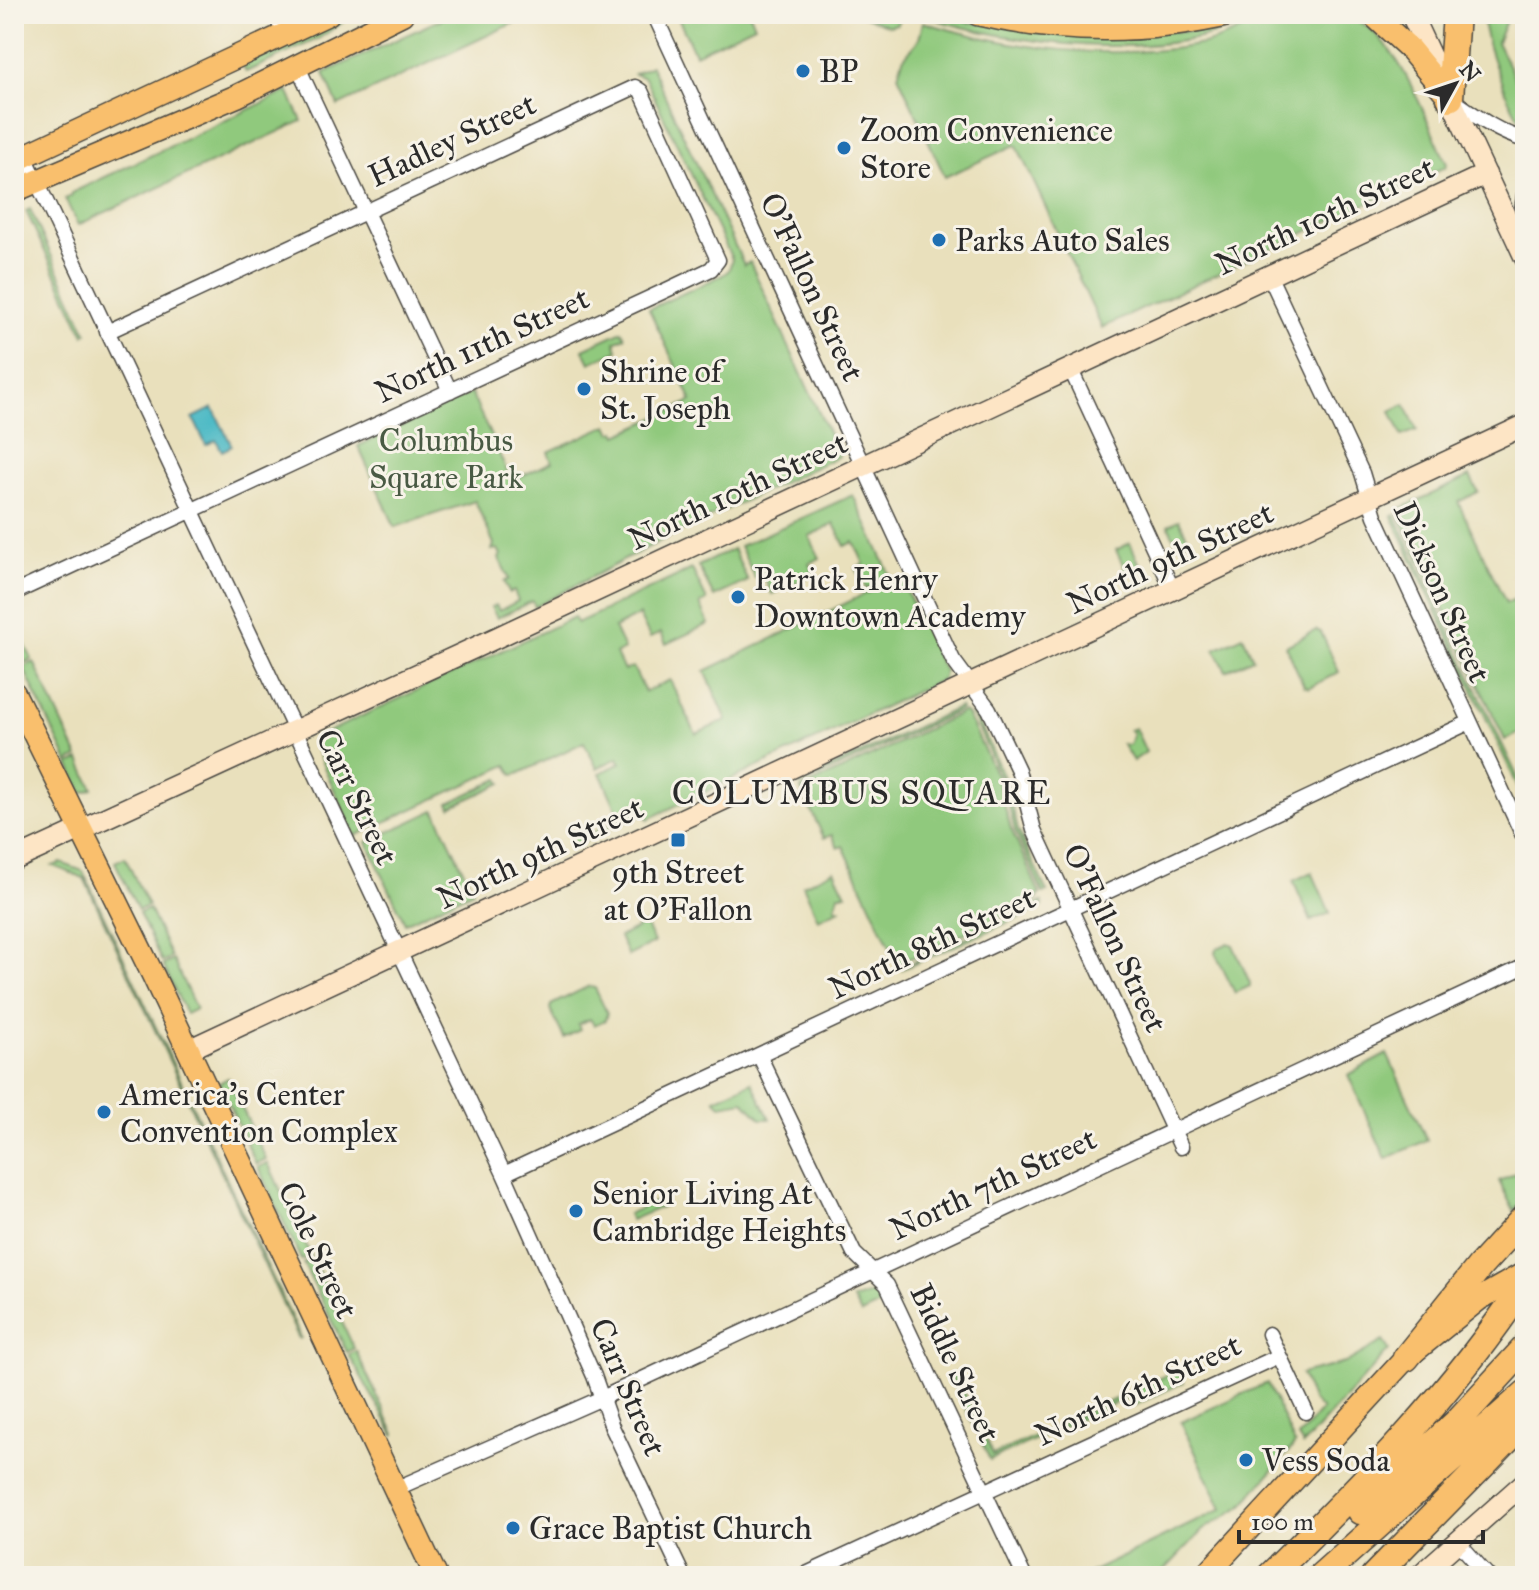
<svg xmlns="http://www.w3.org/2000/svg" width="1539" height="1590" viewBox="0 0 1539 1590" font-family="'IM FELL Great Primer',serif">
	<rect width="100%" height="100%" fill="#f7f3e8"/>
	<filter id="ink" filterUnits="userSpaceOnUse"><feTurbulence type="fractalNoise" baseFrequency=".0125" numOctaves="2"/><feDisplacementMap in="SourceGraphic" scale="16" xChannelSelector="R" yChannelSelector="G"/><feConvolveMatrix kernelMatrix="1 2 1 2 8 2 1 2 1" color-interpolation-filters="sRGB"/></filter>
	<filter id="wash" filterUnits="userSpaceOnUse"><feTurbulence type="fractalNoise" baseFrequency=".006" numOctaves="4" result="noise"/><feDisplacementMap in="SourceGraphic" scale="32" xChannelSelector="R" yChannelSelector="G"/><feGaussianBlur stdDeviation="1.8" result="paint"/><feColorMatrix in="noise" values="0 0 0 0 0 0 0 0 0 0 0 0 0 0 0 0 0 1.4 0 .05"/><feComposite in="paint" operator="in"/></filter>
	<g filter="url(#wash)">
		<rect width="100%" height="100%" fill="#e9e0bc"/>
		<path fill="#90c97d" stroke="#5e7a54" stroke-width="2" d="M349 14H355L318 39 246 72 242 64Z
			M452 14H533L338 106 324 73Z
			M676 14H750L755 25 695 54Z
			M858 14H899L901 15 897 24 889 26Z
			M936 14 971 23 1194 32 1241 24C1158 62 1013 45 927 17Z
			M1089 14H1162L1125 20 1075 19 1074 15Z
			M1303 14C1317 14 1333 12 1347 16 1398 32 1425 119 1447 164L1445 167 1102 328 1017 146 1015 145 945 177 898 75 903 59 919 39 923 22C1011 49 1112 62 1203 44 1219 41 1234 32 1249 27 1266 20 1285 18 1303 14Z
			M1483 14H1509L1497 42 1525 99V125C1509 111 1482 36 1483 14Z
			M651 66 744 265 750 262 839 456 662 540 535 607 532 601 497 618 491 607 496 605 499 611 518 601 514 591 509 593 504 582 509 579 499 558 501 555 498 549 492 550 494 544 475 501 395 527 358 446 471 393 513 484 517 482 515 479 552 462 548 452 608 425 612 433 616 431 618 435 692 401 649 309 723 275 729 270 732 259 645 78 634 74Z
			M288 91 302 121 78 225 65 199 72 196 71 193Z
			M30 209 87 333 84 335 26 211Z
			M622 331 625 337 615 342 618 350 590 363 583 349Z
			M1405 404 1417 430 1402 436 1391 411Z
			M1470 476 1478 492 1458 502 1506 603 1525 595V730L1505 740 1399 515 1400 509Z
			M853 495 891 577 866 589 856 568 864 564 854 542 845 546 834 524 809 536 820 558 809 563 814 574 772 594 763 574 755 578 740 546Z
			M1395 515 1525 793V802L1392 516Z
			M1179 520 1189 540 1177 545 1168 525Z
			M1130 543 1140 565 1126 571 1116 550Z
			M733 549 748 581 714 597 698 566Z
			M692 569 707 600 700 604 709 624 666 644 661 633 650 638 639 615 614 628 624 649 616 654 624 671 633 667 645 692 670 680 696 734 727 720 705 671 900 577 944 671 943 679 648 819 644 813 615 827 613 823 621 819 600 773 621 763 618 758 597 768 584 742 518 774 513 775 507 765 355 836 315 747V738L574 617 577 623Z
			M14 622 32 659 22 664 14 647Z
			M1316 630 1321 632 1339 672 1309 688 1304 686 1286 646Z
			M1243 636 1253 658 1226 671 1215 649Z
			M34 662 78 757 68 762 23 667Z
			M960 707 961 710 800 785 799 782Z
			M963 712 967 714 996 775 1011 829 1040 894 1037 900 898 964 843 846 838 848 832 835 824 838 801 789Z
			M975 713 1007 784 1018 830 1047 892 1043 893 1015 831 1004 785 972 714Z
			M1135 728 1146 752 1133 761 1122 744 1129 745 1133 733 1129 730Z
			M80 760 93 789 82 793 69 764Z
			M499 779 502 783 451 807 449 803Z
			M435 810 473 891 405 923 367 842Z
			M608 825 610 829 576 845 571 835 587 827 591 834Z
			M125 857 148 906 138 910 115 862Z
			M61 863 83 871 301 1338 299 1339 84 878 53 866Z
			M834 870 846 894H839L835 907 840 909 818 919 803 885Z
			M1312 872 1330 913 1311 921 1293 881Z
			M1042 902 1043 906 1039 909 903 969 905 966Z
			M149 909 171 957 162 962 139 913Z
			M645 924 654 943 628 956 619 937Z
			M1228 943 1233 945 1250 983V986L1235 993 1215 953 1216 949Z
			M173 960 196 1009 186 1014 163 965Z
			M589 986 595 988 607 1013 605 1020 594 1025 590 1019 578 1024 580 1030 564 1038 550 1009 551 1005Z
			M1387 1054 1427 1140 1386 1159 1348 1075Z
			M228 1078 266 1159 256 1164 219 1083Z
			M752 1082 770 1119H761L744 1101 721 1105 715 1099Z
			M268 1163 311 1256 301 1260 258 1167Z
			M1525 1169V1198L1514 1211 1499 1181Z
			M663 1198 666 1205 631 1220 628 1214Z
			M313 1259 354 1348 347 1352 303 1263Z
			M873 1293H877L882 1304 861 1314 853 1300Z
			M1383 1341 1389 1350 1303 1445 1298 1437 1322 1410 1312 1400 1301 1374 1345 1363Z
			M356 1351 395 1434 394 1435 349 1355Z
			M1178 1370 1184 1382 1135 1405 1131 1396 990 1460 950 1375 955 1373 993 1455Z
			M1267 1383 1295 1444 1242 1506 1203 1530 1159 1576H1083L1222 1509 1181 1422Z"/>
		<path fill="#4bb9c5" stroke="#3b7278" stroke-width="2" d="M213 408 232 446 222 451 216 440 206 445 193 418Z"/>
	</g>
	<g filter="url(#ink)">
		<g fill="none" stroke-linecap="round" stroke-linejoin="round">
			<defs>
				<path id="street" d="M275 14 284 34
					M654 14 953 660 989 709 1018 770 1034 830 1181 1147
					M298 67 450 391
					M1453 100C1476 116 1497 132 1525 140
					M14 133 504 1174 594 1376 612 1427 683 1576
					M1518 239 1525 189
					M1269 275 1362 473 1375 516 1525 840
					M1070 368 1173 590
					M14 593 673 287 711 269 718 260 641 91 635 87 107 332
					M759 1055 854 1253 887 1285 1024 1576
					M504 1174 1470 722
					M1269 1334 1306 1412
					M395 1489 602 1398 1525 966
					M1458 1542 1488 1576
					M802 1576 1279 1356"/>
				<path id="secondary" d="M1411 14 1525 258
					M14 860 498 637 1486 174
					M188 1050 1525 425
					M1419 1576 1525 1482"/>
				<path id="primary" d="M977 14C1061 34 1149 34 1232 14
					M1372 14 1408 47 1450 98
					M14 161 328 14
					M14 191 237 96 402 14
					M14 693 153 975 436 1576
					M1205 1576 1406 1358 1479 1299 1525 1273"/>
				<path id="highway" d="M1450 98 1456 14
					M1406 1358 1480 1266 1525 1217
					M1360 1511 1456 1423 1525 1348
					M1270 1576C1363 1484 1453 1393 1525 1283
					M1321 1576 1525 1394
					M1374 1576 1525 1422"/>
			</defs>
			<use href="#street" stroke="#484641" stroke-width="17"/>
			<use href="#secondary" stroke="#484641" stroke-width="23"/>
			<use href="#primary" stroke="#484641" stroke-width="25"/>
			<use href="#highway" stroke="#484641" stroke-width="29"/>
			<use href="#street" stroke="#fff" stroke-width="14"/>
			<use href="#secondary" stroke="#fde5c5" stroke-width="20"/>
			<use href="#primary" stroke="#f9bf6d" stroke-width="22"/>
			<use href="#highway" stroke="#f9bf6d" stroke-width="26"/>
		</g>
	</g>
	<g fill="#1f6fb2" stroke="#f7f3e8" stroke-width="3">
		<circle cx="803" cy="71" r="8"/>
		<circle cx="844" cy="148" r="8"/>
		<circle cx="939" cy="240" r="8"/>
		<circle cx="584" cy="389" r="8"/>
		<circle cx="738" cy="597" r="8"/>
		<rect x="670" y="832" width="16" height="16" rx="4"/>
		<circle cx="104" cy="1112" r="8"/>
		<circle cx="576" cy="1211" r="8"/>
		<circle cx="1246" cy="1460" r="8"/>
		<circle cx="513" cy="1528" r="8"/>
	</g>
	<g text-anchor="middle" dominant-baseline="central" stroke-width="6" stroke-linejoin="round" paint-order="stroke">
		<g font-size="32" fill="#2b2b2b" stroke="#f7f3e8" text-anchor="start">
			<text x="819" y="71">BP</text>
			<text x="860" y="130">Zoom Convenience<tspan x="860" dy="37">Store</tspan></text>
			<text x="955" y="240">Parks Auto Sales</text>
			<text x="600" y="371">Shrine of<tspan x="600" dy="37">St. Joseph</tspan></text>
			<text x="754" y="579">Patrick Henry<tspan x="754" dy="37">Downtown Academy</tspan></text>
			<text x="678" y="872" text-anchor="middle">9th Street<tspan x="678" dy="37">at O'Fallon</tspan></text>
			<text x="120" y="1094">America’s Center<tspan x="120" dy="37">Convention Complex</tspan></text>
			<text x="592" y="1193">Senior Living At<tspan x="592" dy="37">Cambridge Heights</tspan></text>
			<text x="1262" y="1460">Vess Soda</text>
			<text x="529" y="1528">Grace Baptist Church</text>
		</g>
		<g font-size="32" fill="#2b2b2b" stroke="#f7f3e8">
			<text transform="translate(452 140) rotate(-25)">Hadley Street</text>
			<text transform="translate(1325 216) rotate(-25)">North 10th Street</text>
			<text transform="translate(812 287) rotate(65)">O'Fallon Street</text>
			<text transform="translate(482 345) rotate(-25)">North 11th Street</text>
			<text transform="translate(738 491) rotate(-25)">North 10th Street</text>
			<text transform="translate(1170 558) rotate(-25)">North 9th Street</text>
			<text transform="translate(1442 592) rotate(66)">Dickson Street</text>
			<text transform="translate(357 797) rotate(64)">Carr Street</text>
			<text transform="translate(540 853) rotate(-25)">North 9th Street</text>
			<text transform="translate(1115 938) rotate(65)">O'Fallon Street</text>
			<text transform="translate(932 943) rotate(-25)">North 8th Street</text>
			<text transform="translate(993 1184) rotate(-25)">North 7th Street</text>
			<text transform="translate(318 1250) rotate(65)">Cole Street</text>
			<text transform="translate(955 1363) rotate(65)">Biddle Street</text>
			<text transform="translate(628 1387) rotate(67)">Carr Street</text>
			<text transform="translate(1138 1390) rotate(-25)">North 6th Street</text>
		</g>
		<g font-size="32" fill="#495a44" stroke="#f7f3e8">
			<text x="446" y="440">Columbus<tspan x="446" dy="37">Square Park</tspan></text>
		</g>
		<g font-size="34" letter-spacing="2" fill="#2b2b2b" stroke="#f7f3e8">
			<text x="862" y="792">COLUMBUS SQUARE</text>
		</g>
	</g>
	<rect width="1539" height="1590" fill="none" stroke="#f7f3e8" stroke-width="48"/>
	<g transform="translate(1455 84) rotate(50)" stroke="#f7f3e8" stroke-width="6" paint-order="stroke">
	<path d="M0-6L14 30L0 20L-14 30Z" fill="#2b2b2b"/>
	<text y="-12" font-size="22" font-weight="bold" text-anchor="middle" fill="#2b2b2b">N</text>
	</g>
	<path d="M1239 1530v12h244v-12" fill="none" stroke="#2b2b2b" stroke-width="4"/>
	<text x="1251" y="1530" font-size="24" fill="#2b2b2b" stroke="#f7f3e8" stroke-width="6" paint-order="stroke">100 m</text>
</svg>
